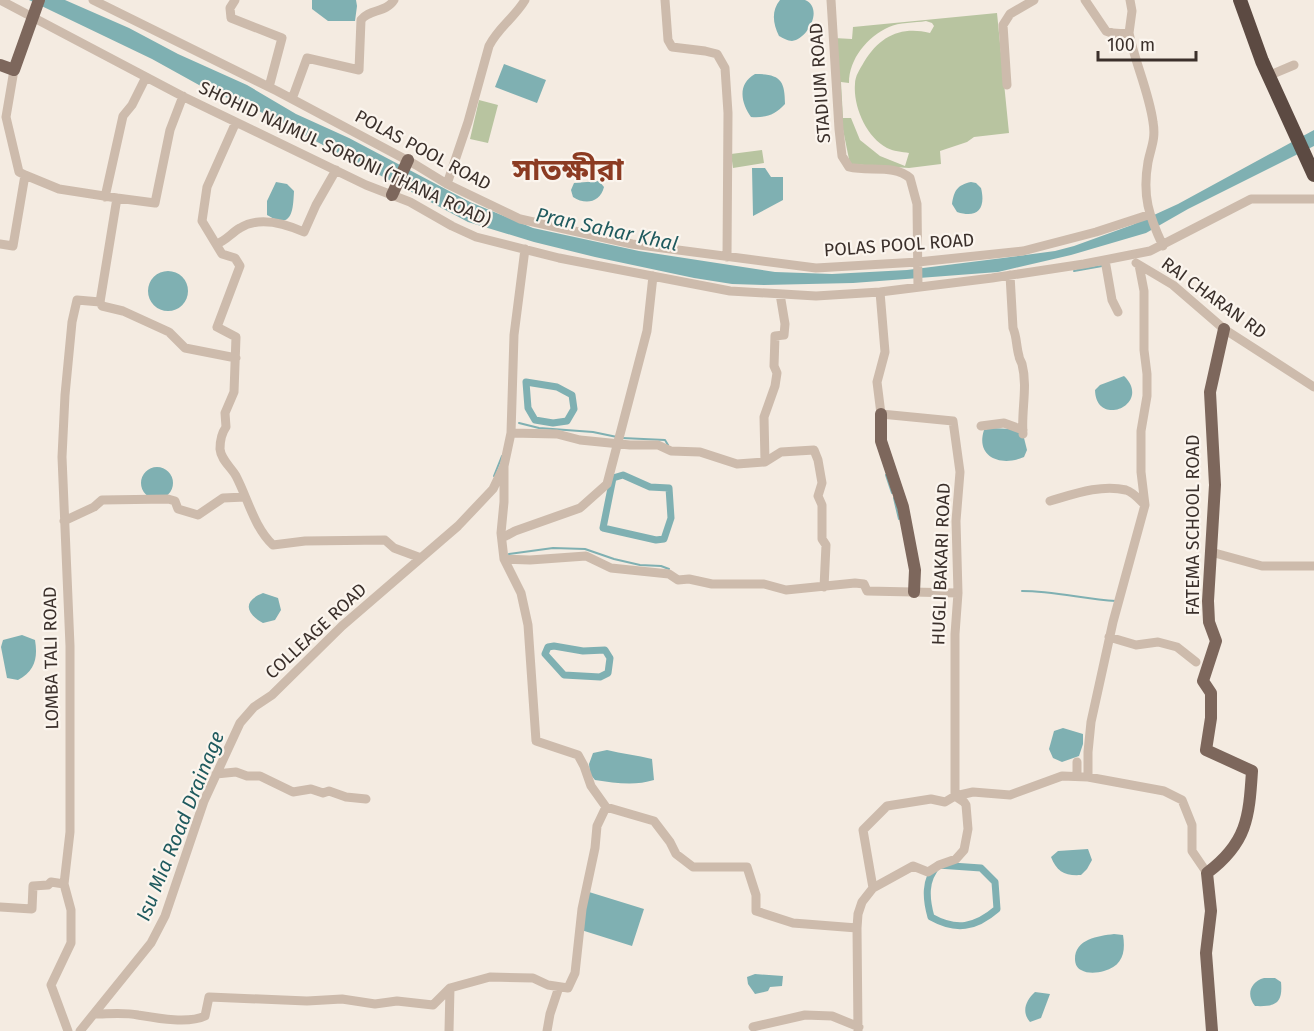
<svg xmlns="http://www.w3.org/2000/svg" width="1314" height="1031" viewBox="0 0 1314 1031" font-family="'Fira Sans','Noto Sans Bengali',sans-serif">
	<rect width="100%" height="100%" fill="#f4ebe1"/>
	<path fill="#b8c4a0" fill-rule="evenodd" d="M997 13 1009 133 974 137 967 142 940 151 941 164 909 168 850 164 841 120 834 38 852 39 853 27ZM926 21 932 23 934 26 930 33C901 26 880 36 864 62 860 69 855 76 855 84 853 106 866 137 887 148 893 151 902 152 909 153L905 166 880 156 860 140 851 118H843L841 82 849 83C849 59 867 37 889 27 899 22 915 23 926 21Z
		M479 100 498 105 488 143 470 139Z
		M762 150 764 163 733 168 731 154Z"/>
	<path fill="#7fb0b2" d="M29 0H65L129 28 178 54 247 85 296 114 349 138 470 202 533 228 639 251 775 272 832 274 907 270 1003 258 1055 251 1074 246 1132 225 1178 204 1314 130V146L1188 209 1146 233 1071 255 998 272 853 283 764 285 732 284 694 278 595 257 534 242 468 222 257 110 208 90 152 59Z
		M312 0H356L357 6 355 21H328L312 9Z
		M780 0C787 0 799 0 805 0 824 8 808 39 792 41 788 41 783 38 779 36 773 24 771 11 780 0Z
		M504 64 546 80 537 103 495 87Z
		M755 74C780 74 785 80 785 104 775 115 766 118 751 117 741 103 737 84 755 74Z
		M752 168H765L771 177H783V200L753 216Z
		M599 181 604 187C600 203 585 205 573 197L571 190 574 183Z
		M276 182 287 184 294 191C293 212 292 230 267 215V201Z
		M971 182 976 183 981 188C986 208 978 219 957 212L952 204C954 191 957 185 971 182Z
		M148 291a20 20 0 1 1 40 0a20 20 0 1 1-40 0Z
		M1124 376C1153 404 1096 429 1095 390L1100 385Z
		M991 428 1010 429 1023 434 1027 450 1024 457C1002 467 975 458 984 430Z
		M141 483a16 16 0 1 1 32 0a16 16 0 1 1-32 0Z
		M263 593 278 598 281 610 275 620 263 623C245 613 243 601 263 593Z
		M22 635 35 640C38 658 35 671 18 680L7 678 1 647 3 640Z
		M1063 728 1083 734V744L1079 756 1062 762 1053 758 1049 749 1054 731Z
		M607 750C622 754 637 755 652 759L654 780C635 786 615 783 595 780L590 774 589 764 593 753Z
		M1088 849 1092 860 1087 869 1081 875C1065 876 1057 872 1051 857L1058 851Z
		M589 892 644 909 632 946 578 929Z
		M1114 934 1123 935C1126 953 1122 966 1104 971 1097 973 1088 974 1081 970 1077 968 1075 964 1075 959 1075 939 1098 936 1114 934Z
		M755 974 783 976 782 986 770 987 768 991 755 994 748 984 747 977Z
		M1264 978H1275L1281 982C1283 1003 1276 1007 1255 1006 1246 995 1250 982 1264 978Z
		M1035 992 1050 994 1041 1018 1030 1022C1021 1012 1026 1000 1035 992Z"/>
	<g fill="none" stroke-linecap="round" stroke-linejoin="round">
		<path stroke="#7fb0b2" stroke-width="2" d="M1074 271 1102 266 1077 270
			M519 423 539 428 593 432 617 437
			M622 438 665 440 668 445
			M886 475 892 493
			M494 476 502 456
			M894 498 899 519
			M509 554 553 548 585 549 614 559 640 565 661 566 669 569
			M1022 591C1054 591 1084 599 1116 601"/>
		<path stroke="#7fb0b2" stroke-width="7" d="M526 382 557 387 572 395 574 409 567 421 553 423 535 420 528 408Z
			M623 475 650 487 669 488 671 518 664 539 656 540 603 528 613 478Z
			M554 646 583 651 605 650 610 658 608 673 600 677 564 675 545 654 548 647Z
			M938 865 981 868 995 882 997 909C975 928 956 931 931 917 926 899 924 880 938 865Z"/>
		<path stroke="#cdbbac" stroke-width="9" d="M0 0 184 97 366 185 410 202 452 226 476 237 559 258 730 291 816 296 880 292 992 278 1084 264 1150 251 1251 199H1314
			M93 0 277 91 416 165 447 184 520 219 632 244 816 268 918 262 1023 251 1096 232 1148 215
			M235 0 230 8 231 18 282 38 269 87
			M665 0 668 40 672 47 705 51 717 54 725 68 728 113 727 257
			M831 0 839 129 842 156 849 167C869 172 894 164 910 178L917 204 918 287
			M1085 0 1106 31C1113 34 1121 34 1129 33L1132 11 1130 0
			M1129 33C1135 63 1149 92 1153 122 1156 139 1151 147 1148 162 1142 196 1149 216 1163 246
			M1268 76 1294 65
			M1007 85 1003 25 1010 14 1034 0
			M292 99 307 58 359 70 361 20C369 9 386 13 394 0
			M236 122 207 187 202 221 222 254 235 258 240 266 217 327 236 337 234 392 225 413 226 427C221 434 220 441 220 449 221 460 231 467 236 476 248 499 254 527 273 545L305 541 385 540 394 548 421 558
			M25 175 59 189 117 198 100 302
			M447 184 468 122 489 46C498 28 515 17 525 0
			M105 197 123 116 132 105 146 77
			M117 198 155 203 170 130 183 96
			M0 244 13 246 25 175 19 172 6 117 14 70
			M216 244C226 241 231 233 240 228 259 216 286 224 304 232L316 205 336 170
			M1105 260 1112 300 1118 312
			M1136 263 1173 285 1224 329 1314 387
			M1010 275 1013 328C1017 337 1016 346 1019 356 1019 359 1021 361 1022 364 1028 387 1021 411 1023 434
			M880 292 885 352 877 382 881 414 953 421 960 472 956 521 958 593 955 634V796
			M100 302 102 306 123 311 169 332 185 348 236 358
			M981 426 1004 423 1023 430
			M511 433 557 434 580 440 630 445H658L671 451 700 452 737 464 765 462 781 452 814 450 818 460 822 483 818 496 822 505V539L826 545 824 587
			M765 462 764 417 775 386 777 373 774 366 775 336 784 335 785 324 780 294
			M1050 501C1074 494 1101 484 1126 490 1133 492 1140 500 1145 505
			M64 521 94 507 102 500 168 499 175 501 178 509 198 515 223 498 245 497
			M502 538 515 531 580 508 607 484 647 331 653 276
			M1211 552 1262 566H1314
			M504 559 530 560 586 556 611 568 669 574 678 580 689 579 712 584H764L786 590 855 583 864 584 867 591 958 593
			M1109 637 1136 645 1158 642 1177 647 1196 662
			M216 774 236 772 247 776H260L293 792 311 789 323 793 329 791 346 797 366 799
			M1077 776V762
			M1088 777V752L1091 722 1113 622 1145 505 1141 472V431L1147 396V374L1144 350V291L1139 265
			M606 807 654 821 670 842 676 854 693 867H747L756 895V911L793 923 857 928
			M873 888 863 830 887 806 931 799 945 802 955 796 973 792 1010 795 1062 776 1088 777 1164 791 1182 800 1192 825V851L1207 873
			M0 907 32 909 33 886 48 885 51 882 64 884
			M94 1014C108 1014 124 1012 138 1015 156 1018 188 1024 205 1016L209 997 307 1001 342 999 375 1004 397 1001 433 1005 450 988 490 977 533 978 548 985 568 988 575 973 582 909 595 848 597 826 606 807 591 786 584 766 578 755 536 741 528 625 521 593 504 559 501 533 504 502V466
			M753 1027 805 1015 832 1016 859 1027
			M68 1031 51 985 71 943V910L64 884 70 832V646L62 457 65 395 72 322 77 300 100 302
			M80 1031 151 943 165 916 204 801 240 723 254 707 272 695 342 626 458 526 493 489 504 466 511 433 514 335 525 249
			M449 1031 450 988
			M547 1031 550 1014 559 987
			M858 1031 857 928 858 914 862 902 873 888 913 866 928 872 939 865 956 859 964 850 968 829 966 805 964 802 955 796"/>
		<path stroke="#7d675c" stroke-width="12" d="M0 65 14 70 39 0
			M392 195 408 160
			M881 414V441L903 507 915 570 914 592
			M1212 1031 1206 953 1211 911 1207 873C1247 843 1249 818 1252 771L1206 750 1211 718V693L1203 681 1216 641 1209 622 1208 601 1215 485 1210 392 1224 329"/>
		<path stroke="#5c4a42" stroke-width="14" d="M1240 0 1262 61 1314 175"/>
	</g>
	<g text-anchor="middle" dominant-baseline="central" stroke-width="4.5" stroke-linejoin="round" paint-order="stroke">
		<g font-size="18" fill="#3b302b" stroke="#fbf5ee">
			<text transform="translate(820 83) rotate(-94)">STADIUM ROAD</text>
			<text transform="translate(423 150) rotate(28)">POLAS POOL ROAD</text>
			<text transform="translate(345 154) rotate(25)">SHOHID NAJMUL SORONI (THANA ROAD)</text>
			<text transform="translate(899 245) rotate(-4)">POLAS POOL ROAD</text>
			<text transform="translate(1214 298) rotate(36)">RAI CHARAN RD</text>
			<text transform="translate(1193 525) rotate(-90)">FATEMA SCHOOL ROAD</text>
			<text transform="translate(941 564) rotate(-88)">HUGLI BAKARI ROAD</text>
			<text transform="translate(316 631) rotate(-43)">COLLEAGE ROAD</text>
			<text transform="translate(51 658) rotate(-91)">LOMBA TALI ROAD</text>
		</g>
		<g font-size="20" font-style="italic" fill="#1f5a5e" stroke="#fbf5ee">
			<text transform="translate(607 229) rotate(12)">Pran Sahar Khal</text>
			<text transform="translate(180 826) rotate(-68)">Isu Mia Road Drainage</text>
		</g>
		<g font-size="30" font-weight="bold" fill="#8c3b22" stroke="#fbf5ee">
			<text x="568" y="170">সাতক্ষীরা</text>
		</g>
	</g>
	<path d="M1098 51v9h98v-9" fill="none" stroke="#3b302b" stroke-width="3"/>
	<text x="1107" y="51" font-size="18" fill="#3b302b" stroke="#fbf5ee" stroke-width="4.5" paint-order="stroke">100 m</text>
</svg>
